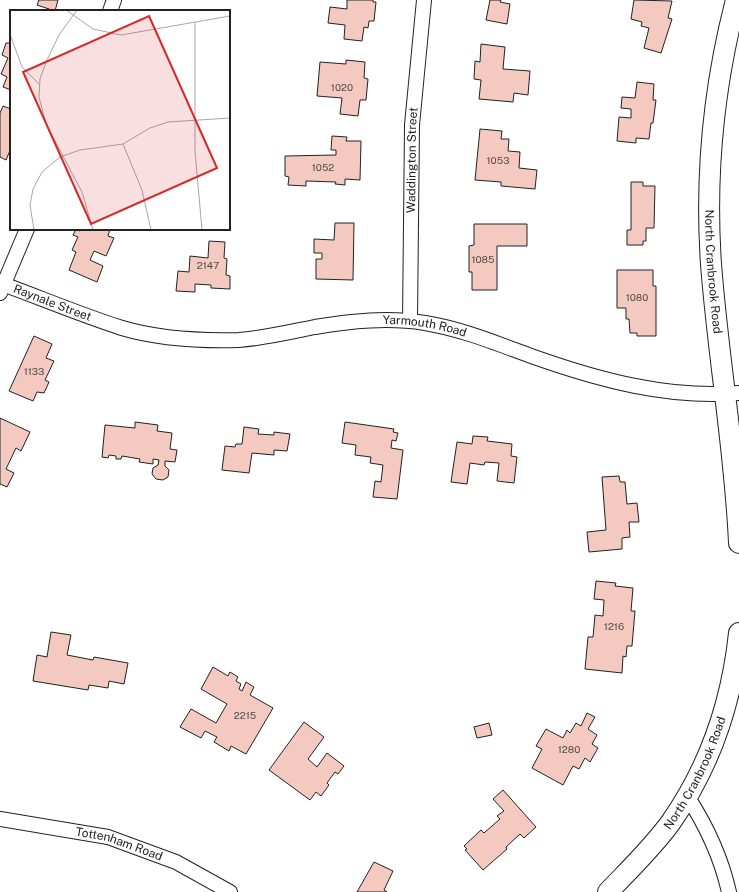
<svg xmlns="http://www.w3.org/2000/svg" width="739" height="892" viewBox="0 0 739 892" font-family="'Public Sans',sans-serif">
	<rect width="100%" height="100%" fill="#fff"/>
	<path fill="#f3c9c0" stroke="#222" d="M39 0H58L55 11 37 5Z
		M347 0H373V2H376L374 21H369L368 28 364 27 362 41 344 39 345 25 328 23 330 7 347 9Z
		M490 0H501L500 2 510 4 507 24 486 20Z
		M634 0 672 1 668 18 672 19 661 53 644 48 649 28 641 26 642 22 631 19Z
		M6 43H11V90L3 87 7 77 1 74 8 58 2 55Z
		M481 44 505 47 503 69 530 71 528 95 514 93 513 102 479 99 481 80 474 79 475 61 480 62Z
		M346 60 365 62 364 78 368 79 366 100H360L358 116 340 114 342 98 317 96 320 62 346 64Z
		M637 82 654 84 653 100H656L653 123H651L649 139 636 138V143L617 141 619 117 631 118V109L621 108 622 97 635 98Z
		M3 106 11 109V148L6 160 0 157V113Z
		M480 129 502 131 501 139H509L508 151 520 152 519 168 537 170 535 189 501 186V182L475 180Z
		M332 136 347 137 346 141H361L360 180 345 179V185L335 184 336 182 306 181V186L288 185 289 177 285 176V156L336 155V150H331Z
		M631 182H643V186H655L654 228H646V241H643V245H627V230H631Z
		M335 223H354L353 280 316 279V259H322V253H314V239L334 240Z
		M474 224H527V246H497V290H472V272H469V246L474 245Z
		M76 229 80 231 81 229H110L108 236 114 238 106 256 94 251 90 260 103 266 97 282 69 270 76 252 72 250 78 237 73 235Z
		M209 241 225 242 224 258 227 259 226 275 230 276V289L211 288V285L195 284V292L176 291 178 271 189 272 190 256 208 258Z
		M617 270H653V286H656V336H637V333H630L629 319H626V308H617Z
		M34 336 52 344 46 358 54 361 45 380 49 382 44 393 37 392 33 401 9 391Z
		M0 418 30 432 21 451 16 448 6 469 14 473 7 487 0 484Z
		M135 422 158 425 157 431 172 433 170 449 177 450 175 462 165 461V466L169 470 168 477 163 480 156 479 152 474 153 468 158 465 159 460 153 459V464L139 462 140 459 122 456 121 459H116V456L109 455 108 458 102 457 105 425 135 428Z
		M345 422 394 429 393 432 398 433 396 441 392 440 391 448 403 450 397 499 373 497 375 481 381 482 383 465 370 463 371 457 355 455 356 445 342 443Z
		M244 427 259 429 258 434 274 435V432L290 434 287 451 274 450V455L252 453 249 473 222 470 225 446 235 447 236 444H242Z
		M473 436 488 437 487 441 512 444 511 456 517 457 514 483 497 481 499 463 485 462 484 465 470 463 467 484 451 482 457 442 472 444Z
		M619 476 620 482H625L627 504 637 503 639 522H629L630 537 622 538V549L589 552 587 532 606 530 602 477Z
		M596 581 616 583 615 586 633 588 631 611H635L632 646H627L626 657 623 656 622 673 585 669 588 637H593L595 615 603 616 604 600 594 599Z
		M51 632 71 635 67 655 93 660 94 657 128 663 124 684 109 681 108 688 89 685 88 690 33 681 37 655 47 657Z
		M213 667 228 676 230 672 238 677 236 681 241 684 239 689 242 691 246 682 254 687 250 695 273 708 246 754 231 746 229 751 214 742 217 737 205 731 201 738 180 727 191 709 216 723 227 704 201 689Z
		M587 713 595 717 588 729 597 735 592 744 598 748 590 762 585 758 579 769 573 766 563 785 532 768 542 749 536 746 546 729 563 738 567 730 570 733 576 723 581 726Z
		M304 722 324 737 308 759 317 767 327 753 344 766 338 774 335 772 327 783 329 785 321 796 316 792 310 800 269 770Z
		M489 723 492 735 477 738 474 727Z
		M503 790 536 827 524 838 520 834 506 847 507 849 483 870 465 850 467 849 464 846 481 830 484 833 500 819 497 816 504 811 493 799Z
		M374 862 393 871 384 890 387 892H357Z"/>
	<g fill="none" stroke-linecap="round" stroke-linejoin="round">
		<defs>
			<g id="street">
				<path d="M110 11 114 0"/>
				<path id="s1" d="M0 283C41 298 81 315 122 328 159 339 201 341 239 340 265 338 290 332 315 327 351 321 388 317 425 323 462 329 498 344 534 357 599 380 669 399 739 393"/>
				<path d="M0 293 27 229"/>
				<path id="s2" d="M410 321 412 125 424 0"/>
				<path d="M687 796C706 825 721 857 729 892"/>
				<path id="s3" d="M0 819 108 837 176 862 230 892"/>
			</g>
			<g id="secondary">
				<path id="s4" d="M736 0C714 85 705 176 711 264 718 357 735 450 739 543"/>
				<path id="s5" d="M608 892C630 869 653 847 671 822 710 766 732 700 739 633"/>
			</g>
		</defs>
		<use href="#street" stroke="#222" stroke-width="16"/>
		<use href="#secondary" stroke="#222" stroke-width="22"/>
		<use href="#street" stroke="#fff" stroke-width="14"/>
		<use href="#secondary" stroke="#fff" stroke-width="20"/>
	</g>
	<g text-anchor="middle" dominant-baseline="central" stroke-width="3" stroke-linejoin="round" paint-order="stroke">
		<g font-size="10" fill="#564c4a">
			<text x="342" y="87">1020</text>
			<text x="498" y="160">1053</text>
			<text x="323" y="167">1052</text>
			<text x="483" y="259">1085</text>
			<text x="208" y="265">2147</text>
			<text x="637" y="297">1080</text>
			<text x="34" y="371">1133</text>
			<text x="614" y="626">1216</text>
			<text x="245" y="715">2215</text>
			<text x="569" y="749">1280</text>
		</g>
		<g font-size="12" fill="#222" stroke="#fff">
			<text stroke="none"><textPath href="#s2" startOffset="161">Waddington Street</textPath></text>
			<text stroke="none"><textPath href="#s4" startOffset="274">North Cranbrook Road</textPath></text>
			<text stroke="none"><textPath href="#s1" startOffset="56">Raynale Street</textPath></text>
			<text stroke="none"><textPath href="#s1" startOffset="436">Yarmouth Road</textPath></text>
			<text stroke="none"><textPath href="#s5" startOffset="149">North Cranbrook Road</textPath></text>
			<text stroke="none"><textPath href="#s3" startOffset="122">Tottenham Road</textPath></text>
		</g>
	</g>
	<g transform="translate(10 10)">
		<rect width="220" height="220" fill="#fff"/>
		<path fill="none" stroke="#a7a7a7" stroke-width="1" d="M56 0 83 19 111 25 220 6M67 0 49 25 36 52 30 69 29 87 36 114 72 182 83 220M185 12V141L192 220M0 24 12 57 30 75M113 134 132 180 141 220M24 220 20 195 23 179 32 162 50 147 70 140 113 134 140 118 158 112 220 108"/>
		<path fill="#d62828" fill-opacity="0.15" stroke="#d62828" stroke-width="2" d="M139 6 207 158 81 214 13 62Z"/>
		<rect width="220" height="220" fill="none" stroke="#222" stroke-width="2"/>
	</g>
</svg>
